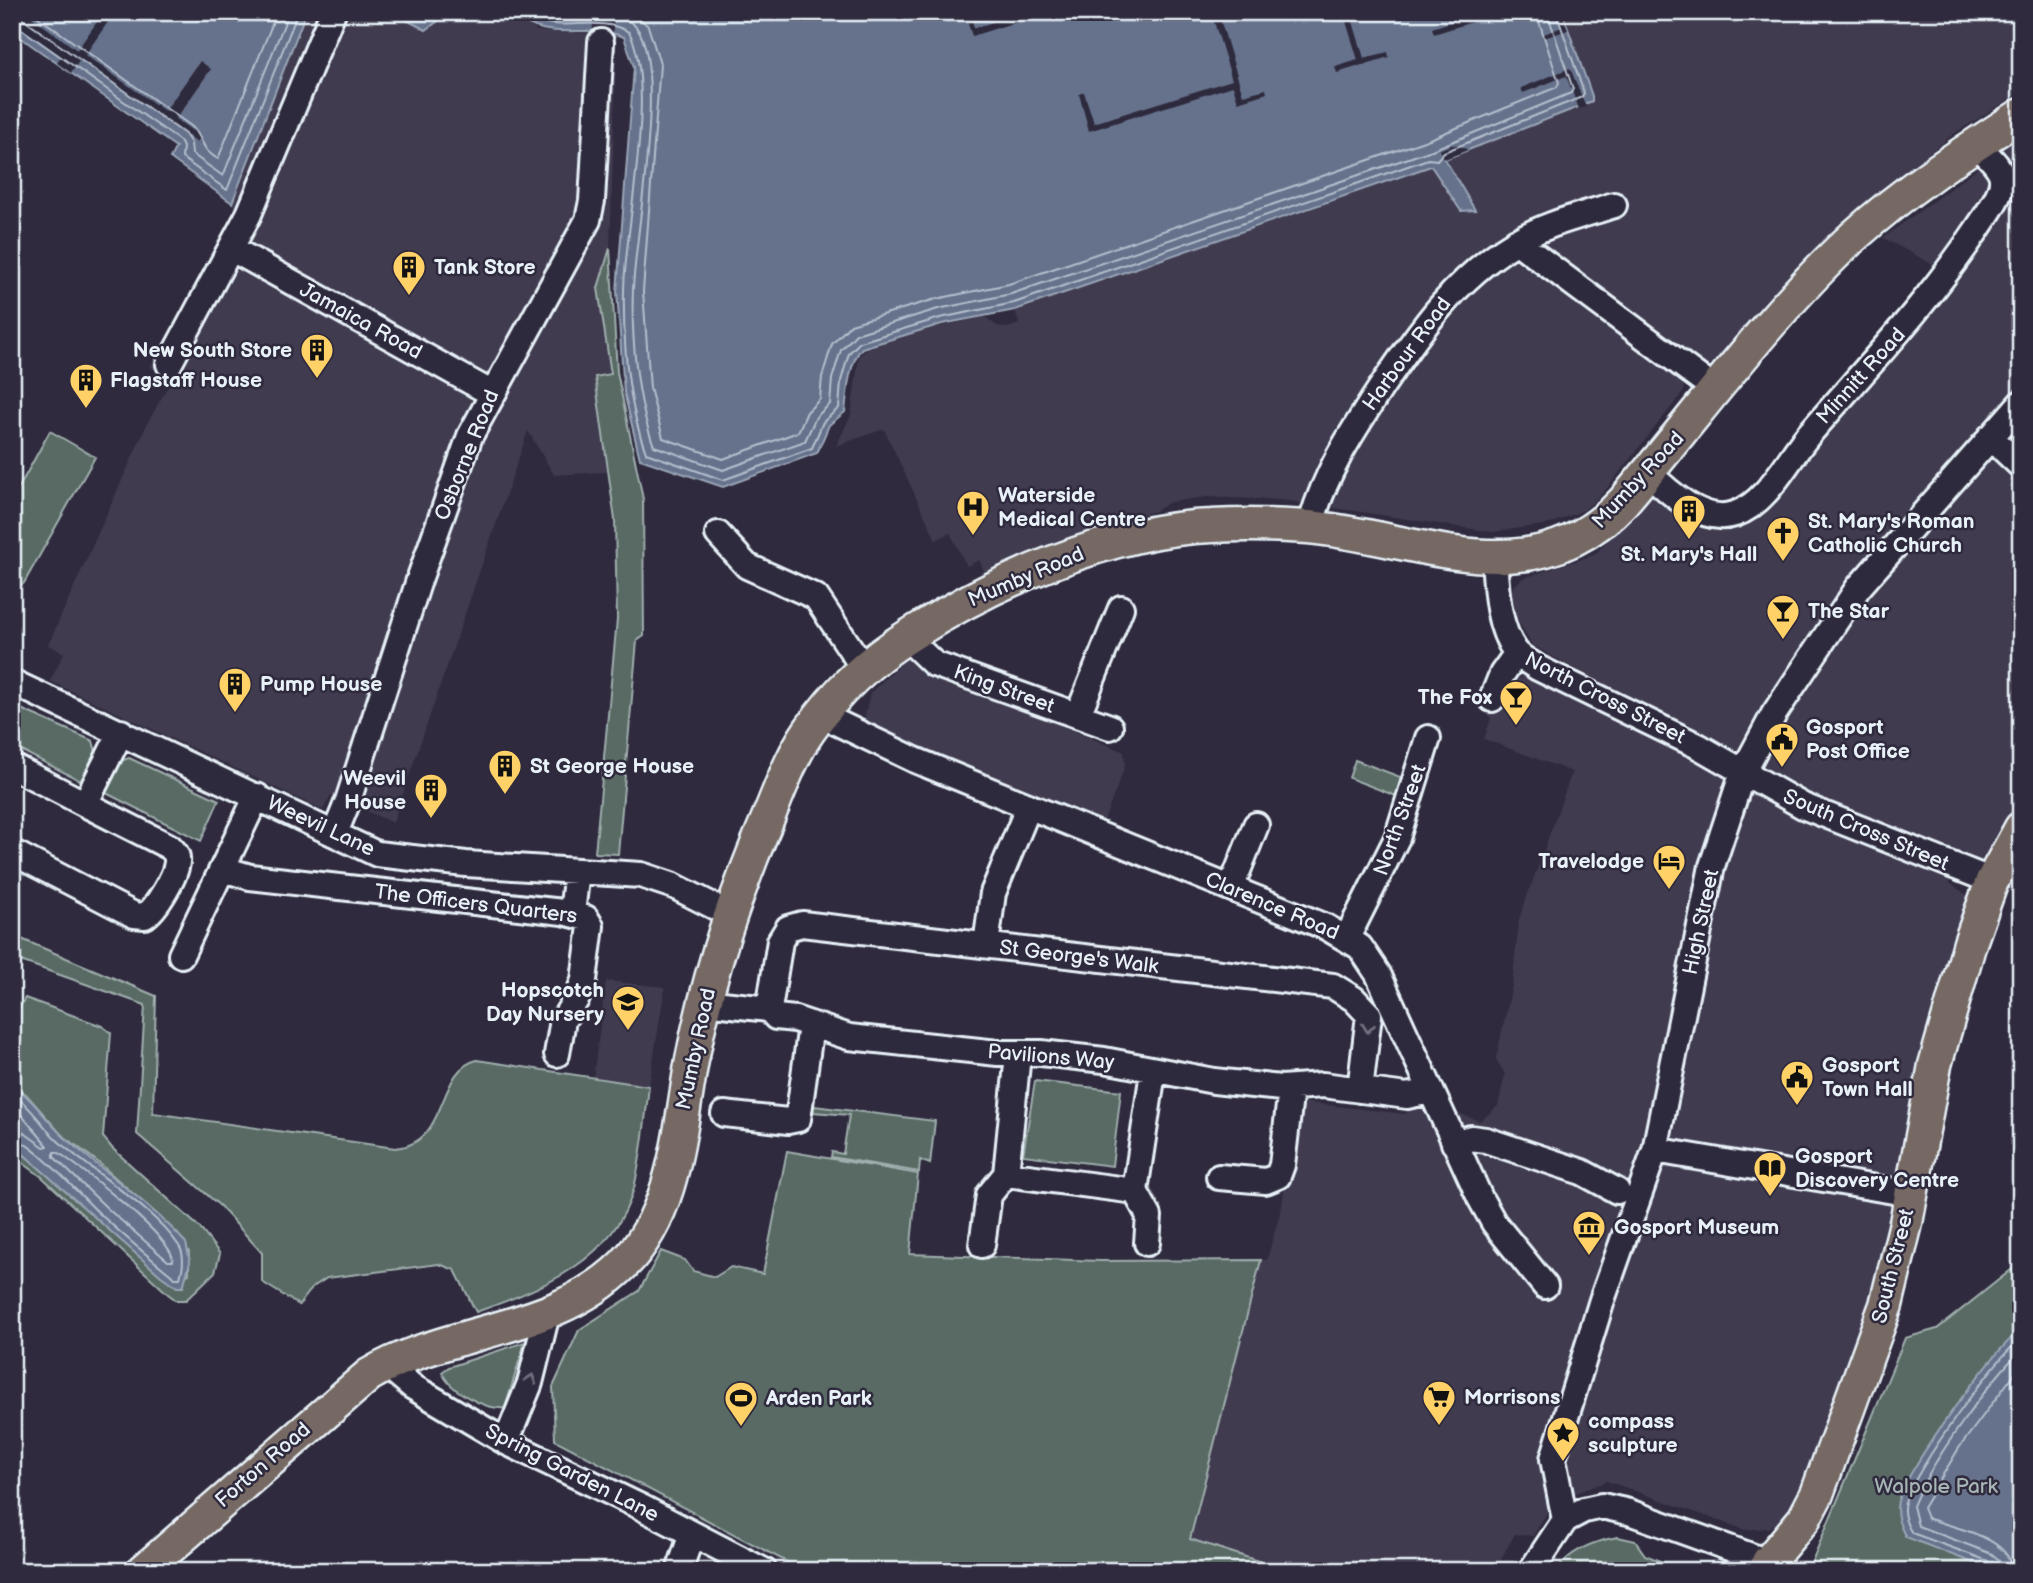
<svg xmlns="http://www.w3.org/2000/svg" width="2033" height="1583" viewBox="0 0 2033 1583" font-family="'Balsamiq Sans',sans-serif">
	<rect width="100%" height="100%" fill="#2f2a3d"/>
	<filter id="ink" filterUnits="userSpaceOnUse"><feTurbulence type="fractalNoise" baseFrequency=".0143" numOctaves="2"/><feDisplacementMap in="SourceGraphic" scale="14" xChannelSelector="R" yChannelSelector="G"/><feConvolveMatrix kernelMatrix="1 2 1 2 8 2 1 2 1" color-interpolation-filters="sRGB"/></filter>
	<g filter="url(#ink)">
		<path fill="#403b50" d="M306 12H391L426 30 445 16 518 18 538 31 617 34 610 248 598 289 611 374 596 377 607 472 554 475 528 431 393 823 331 795 323 810 50 681 64 653 48 645 148 422 172 379 150 367 229 223 235 207 232 203Z
			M1562 12H2021V92L1955 133 1861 206 1808 256 1722 354 1701 373 1607 306 1596 318 1682 378 1684 391 1604 492 1584 510 1550 524 1492 532 1282 500 1206 497 1170 502 1155 511 1098 526 985 573 979 560 967 566 950 533 936 540 884 429 836 446 851 415 859 356 867 349 909 333 985 317 997 326 1007 328 1019 324 1015 310 1432 166 1461 211 1475 210 1445 159 1592 100Z
			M2021 136V801L1990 855 1980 865 1958 862 1950 883 1971 898 1925 1053 1872 1290 1861 1330 1791 1513 1769 1528 1745 1530 1607 1481 1571 1495 1550 1508 1533 1536 1515 1534 1494 1571H1289L1190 1539 1261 1260H1267L1282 1205 1294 1116 1301 1102 1406 1114 1408 1105 1443 1098 1450 1110 1480 1121 1498 1106 1505 1074 1496 1059 1512 985 1519 919 1572 772 1484 739 1491 718 1487 715 1513 682 1527 673 1655 713 1532 645 1514 613 1511 593 1514 586 1523 578 1594 555 1650 497H1657L1714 525 1833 422 1960 279 1883 238Z
			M904 655 981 692 1124 752 1125 766 1104 821 868 725 865 715 870 693 900 665Z
			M606 981 665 987 649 1086 593 1078Z"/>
		<path fill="#586b64" stroke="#a0aeae" stroke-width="2" d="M610 248 617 372 643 499 644 636 637 641 618 854 595 853 617 619 615 520 595 377 611 374 598 288Z
			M50 431 95 457 24 583 12 593V500Z
			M12 705 93 741 96 752 81 781 12 746Z
			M129 758 219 800 201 841 104 792 120 761Z
			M1355 760 1403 778 1396 796 1349 778Z
			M12 935 156 996 153 1113 395 1148C450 1144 435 1070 477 1060L649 1086C645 1120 642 1155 634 1188 614 1261 541 1289 476 1312L455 1270 439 1264 327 1278 313 1287 299 1305 262 1282V1253L220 1206 137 1134 145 1005 12 958Z
			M25 998 102 1026 111 1033 103 1137 112 1148 199 1227 220 1254 215 1272 186 1300H176L168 1294 42 1177 12 1155V1144L172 1284 189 1274V1252L177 1233 99 1163 61 1134 26 1094 12 1085V1022Z
			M1035 1081 1121 1091 1112 1166 1023 1155Z
			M814 1106 935 1121 930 1164 920 1160 919 1172 831 1157 832 1152 843 1154 849 1115 813 1112Z
			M787 1151 918 1174 910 1254 1100 1261 1261 1260 1190 1539 1289 1571H804L555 1440 553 1387 579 1330 639 1291 661 1251 685 1260 693 1271 715 1277 731 1267 763 1274Z
			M2021 1262V1571H1808L1905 1338 1937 1329Z
			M525 1342 505 1408C486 1410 449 1391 442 1372L449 1367Z
			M1618 1537 1635 1541 1645 1555 1685 1571H1556C1570 1550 1594 1541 1618 1537Z"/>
		<path fill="#66728c" stroke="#9aa5b7" stroke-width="2" d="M12 12H306L232 203 170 158 176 147 14 33 12 35Z
			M391 12H450L426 30Z
			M513 12H1562L1592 96V101L1581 106 1445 159 1475 210 1461 211 1431 166 1015 310 942 324 862 348C849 362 847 393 845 412L829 425 817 453 723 487 640 459 624 392 617 291 634 67 624 37C585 21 545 46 513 12Z
			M12 1085C33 1098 44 1118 62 1135 103 1172 149 1202 186 1243L190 1262 183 1287H177L161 1276 12 1144Z
			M2021 1330V1571H1994L1906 1537C1900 1527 1895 1514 1898 1501 1906 1470 1994 1348 2021 1330Z"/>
		<path fill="#2f2a3d" d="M12 12H25L77 50 104 12H115L85 55 165 111 200 61 211 69 176 119 201 137 197 142 80 60 71 73 57 63 61 56 12 21Z
			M594 12H615L612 36 592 35Z
			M964 12H970L974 28 1025 12H1048L972 36Z
			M1211 12H1218L1243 95 1266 89 1267 93 1238 102 1233 86 1089 131 1079 94 1084 92 1094 123 1232 80Z
			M1343 12H1350L1364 58 1388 52 1389 57 1337 73 1335 67 1358 60Z
			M1452 12H1457L1459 19 1480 12 1482 19 1434 34 1432 28 1454 21Z
			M1557 12H1562L1568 30 1544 38V34L1562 27Z
			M1570 68 1586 107 1579 109 1566 76 1523 93 1521 88Z
			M1451 145H1458L1468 150 1445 159 1439 150Z"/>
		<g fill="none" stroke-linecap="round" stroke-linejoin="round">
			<path stroke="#b4becd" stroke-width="2" d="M31 12 191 126C206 140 198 147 218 159L277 12
				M522 12C556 38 594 12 629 32 658 85 625 226 624 290 623 343 628 404 646 453L723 480 812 448 823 422 839 408 841 381 849 353 860 342 940 318 1014 303 1428 159 1437 160 1444 152 1582 97 1584 93 1556 12
				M538 12 543 15C565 15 622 9 636 27 668 66 635 235 633 289 631 337 637 402 654 446L723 470 805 441 816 417 830 404 832 379 841 350 856 334 938 309 1011 294 1432 150 1571 93 1573 89 1547 12
				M633 12 648 26 660 64 643 291 650 388 663 438 723 459 798 432 807 412 820 399 822 377 832 344 851 324 936 299 1009 284 1427 140 1557 87 1559 83 1536 12
				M12 17 24 20 185 134 191 143 192 154 223 176 289 12
				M12 26 20 28 180 141 183 147 182 158 227 190 298 12
				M12 1093C31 1106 41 1125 57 1140 91 1171 155 1209 179 1246 185 1255 183 1268 180 1278H175C150 1258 125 1237 101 1215 83 1199 33 1141 12 1138
				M12 1104 48 1146 44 1147 23 1132 12 1130
				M54 1152H58C79 1167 175 1239 173 1261H168L109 1210 54 1157Z
				M1993 1571 1988 1561 1912 1533C1906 1524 1902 1513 1905 1502 1914 1472 1995 1357 2021 1339
				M2001 1571 2000 1561 1992 1554 1918 1526 1913 1506C1930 1463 1988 1383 2021 1350
				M2012 1571C2011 1536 1953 1528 1927 1518L1923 1508 1959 1448 2021 1365"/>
			<defs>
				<path id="minor" d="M1516 241 1717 391
					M232 249 491 393
					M169 364 249 214 333 12
					M1990 437 2021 466
					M1648 472C1668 492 1704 525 1735 514 1768 503 1788 458 1810 433 1868 366 1928 303 1978 228 1985 217 2001 196 2002 182 2004 167 1985 154 1976 144
					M1310 527C1324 474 1352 432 1382 386 1420 330 1455 279 1514 243 1544 224 1580 216 1614 205
					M718 534 747 566 816 597 864 669
					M1494 557C1496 587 1497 627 1516 652 1521 658 1531 663 1538 668L1698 746 1803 806 1992 881
					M906 637 934 664 1110 727
					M12 682 377 854 466 864 641 875 674 886 729 914
					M1492 699 1502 674 1517 653
					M821 715 915 760 1326 927 1360 947 1378 974 1480 1198 1494 1223 1545 1286
					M1078 715 1121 608
					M12 766 85 804 121 732
					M335 833 348 801 419 580 470 436 588 220 592 201 601 42
					M12 852 134 915 145 916C156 909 176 876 177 862 178 855 174 851 170 847L85 804
					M223 869 250 877 563 912 586 918 591 926 584 980 577 998 563 1020 557 1054
					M1231 888 1256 825
					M572 913 577 871
					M1347 938 1397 838 1428 738
					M986 945 993 893 1029 806
					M181 955 257 796
					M704 1002 769 1009 776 1017 795 1019 849 1037 998 1053H1041L1104 1060 1214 1081 1281 1088 1323 1085 1407 1096 1430 1091
					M769 1009 780 941 788 928 802 924 1333 986 1354 999 1369 1015 1360 1090
					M724 1114 788 1121 798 1119 811 1025
					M1454 1143 1471 1138 1486 1140 1582 1172 1617 1191
					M1655 1150 1911 1194
					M1006 1174 1135 1191
					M1219 1177 1266 1181 1278 1176 1282 1165 1291 1088
					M1147 1243 1149 1216 1135 1191 1153 1072
					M982 1245 989 1195 1006 1174 1018 1054
					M387 1365 413 1387 506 1442 641 1507 764 1571
					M506 1442 530 1383 547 1314
					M1565 1520 1553 1459 1602 1300 1655 1150 1712 866 1743 772 1774 714 1858 588 2021 403
					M679 1571 692 1534
					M1531 1571 1565 1520 1584 1510 1602 1506 1629 1512 1768 1562"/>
				<path id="major" d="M143 1571 369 1375C449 1327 554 1334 624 1264 676 1211 679 1130 692 1060 708 976 734 897 768 818 780 789 791 757 809 731 835 693 871 659 910 635 993 582 1112 529 1212 526 1243 524 1277 525 1308 527 1420 537 1531 600 1623 502 1697 415 1770 314 1853 237 1905 190 1962 153 2021 115
					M1768 1571V1562L1804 1519 1817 1494 1886 1305 1906 1223 1935 1065 1970 943 1992 881 2021 828"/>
			</defs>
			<use href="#minor" stroke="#e8f1f8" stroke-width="30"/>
			<use href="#major" stroke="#e8f1f8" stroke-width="37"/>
			<use href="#minor" stroke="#2f2a3d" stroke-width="24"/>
			<use href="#major" stroke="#766964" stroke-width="32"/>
		</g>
		<defs><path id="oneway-chevron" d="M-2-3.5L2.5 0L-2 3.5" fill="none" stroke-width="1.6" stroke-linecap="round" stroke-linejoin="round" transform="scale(1.75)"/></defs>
		<g stroke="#70707e">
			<use href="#oneway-chevron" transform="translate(1368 1028) rotate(96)"/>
			<use href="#oneway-chevron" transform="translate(531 1379) rotate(-72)"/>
		</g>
	</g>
	<defs>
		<symbol id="building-pin" viewBox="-11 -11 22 30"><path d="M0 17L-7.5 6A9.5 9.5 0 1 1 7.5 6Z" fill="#ffd166" stroke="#2f2a3d"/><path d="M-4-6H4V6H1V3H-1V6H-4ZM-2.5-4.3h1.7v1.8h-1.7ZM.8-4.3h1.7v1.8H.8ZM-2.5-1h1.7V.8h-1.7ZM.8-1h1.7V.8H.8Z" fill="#111"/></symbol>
		<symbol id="hospital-pin" viewBox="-11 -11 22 30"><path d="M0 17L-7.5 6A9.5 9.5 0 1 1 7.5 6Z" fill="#ffd166" stroke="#2f2a3d"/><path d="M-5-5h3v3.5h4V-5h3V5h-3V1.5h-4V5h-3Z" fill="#111"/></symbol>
		<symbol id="church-pin" viewBox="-11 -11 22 30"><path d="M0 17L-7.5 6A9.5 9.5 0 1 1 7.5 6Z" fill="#ffd166" stroke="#2f2a3d"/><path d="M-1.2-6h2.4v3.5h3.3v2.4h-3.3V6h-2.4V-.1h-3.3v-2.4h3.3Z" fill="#111"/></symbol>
		<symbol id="bar-pin" viewBox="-11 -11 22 30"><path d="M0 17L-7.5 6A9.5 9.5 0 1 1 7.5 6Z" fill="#ffd166" stroke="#2f2a3d"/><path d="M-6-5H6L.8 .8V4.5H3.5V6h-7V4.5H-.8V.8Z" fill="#111"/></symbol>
		<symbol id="civic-pin" viewBox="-11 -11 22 30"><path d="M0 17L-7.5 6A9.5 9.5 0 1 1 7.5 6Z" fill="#ffd166" stroke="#2f2a3d"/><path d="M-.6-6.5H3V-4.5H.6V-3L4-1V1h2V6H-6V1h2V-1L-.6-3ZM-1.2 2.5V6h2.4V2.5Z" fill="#111"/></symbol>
		<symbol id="hotel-pin" viewBox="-11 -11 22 30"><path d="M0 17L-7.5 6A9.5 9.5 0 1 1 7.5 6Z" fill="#ffd166" stroke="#2f2a3d"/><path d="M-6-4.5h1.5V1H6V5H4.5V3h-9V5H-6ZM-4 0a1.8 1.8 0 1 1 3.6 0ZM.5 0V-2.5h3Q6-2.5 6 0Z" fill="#111"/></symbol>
		<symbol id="school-pin" viewBox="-11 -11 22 30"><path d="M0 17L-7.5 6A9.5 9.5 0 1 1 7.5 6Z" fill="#ffd166" stroke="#2f2a3d"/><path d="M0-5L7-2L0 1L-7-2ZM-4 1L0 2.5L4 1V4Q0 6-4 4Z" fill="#111"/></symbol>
		<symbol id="library-pin" viewBox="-11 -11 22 30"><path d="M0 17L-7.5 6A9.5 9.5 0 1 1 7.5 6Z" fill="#ffd166" stroke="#2f2a3d"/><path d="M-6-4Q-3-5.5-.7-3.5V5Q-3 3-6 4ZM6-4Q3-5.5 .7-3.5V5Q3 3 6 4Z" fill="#111"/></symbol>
		<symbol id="museum-pin" viewBox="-11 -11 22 30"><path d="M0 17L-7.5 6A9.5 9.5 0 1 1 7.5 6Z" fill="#ffd166" stroke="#2f2a3d"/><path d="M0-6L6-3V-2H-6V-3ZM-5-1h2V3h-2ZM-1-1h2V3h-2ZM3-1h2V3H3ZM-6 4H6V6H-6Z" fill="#111"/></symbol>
		<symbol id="supermarket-pin" viewBox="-11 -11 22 30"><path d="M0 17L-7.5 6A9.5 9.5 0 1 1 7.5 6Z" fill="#ffd166" stroke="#2f2a3d"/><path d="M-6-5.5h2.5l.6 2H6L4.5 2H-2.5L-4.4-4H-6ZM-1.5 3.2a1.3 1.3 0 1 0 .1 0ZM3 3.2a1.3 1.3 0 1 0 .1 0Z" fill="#111"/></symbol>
		<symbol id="stadium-pin" viewBox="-11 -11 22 30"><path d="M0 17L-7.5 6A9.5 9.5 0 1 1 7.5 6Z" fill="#ffd166" stroke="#2f2a3d"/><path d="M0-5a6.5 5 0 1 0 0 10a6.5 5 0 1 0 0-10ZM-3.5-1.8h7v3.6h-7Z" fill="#111"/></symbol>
		<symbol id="sight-pin" viewBox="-11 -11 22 30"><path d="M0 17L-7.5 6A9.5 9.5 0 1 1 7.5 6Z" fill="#ffd166" stroke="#2f2a3d"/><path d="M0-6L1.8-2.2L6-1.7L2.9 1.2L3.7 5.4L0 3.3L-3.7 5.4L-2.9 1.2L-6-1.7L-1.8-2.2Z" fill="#111"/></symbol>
	</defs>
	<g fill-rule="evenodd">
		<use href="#building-pin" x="390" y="248" width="38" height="52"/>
		<use href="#building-pin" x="298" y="331" width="38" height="52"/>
		<use href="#building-pin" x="67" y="361" width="38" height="52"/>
		<use href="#hospital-pin" x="954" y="488" width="38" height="52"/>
		<use href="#building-pin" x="1670" y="492" width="38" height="52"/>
		<use href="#church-pin" x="1764" y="514" width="38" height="52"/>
		<use href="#bar-pin" x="1764" y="592" width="38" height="52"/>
		<use href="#building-pin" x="216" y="665" width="38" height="52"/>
		<use href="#bar-pin" x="1497" y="678" width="38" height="52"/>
		<use href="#civic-pin" x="1763" y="720" width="38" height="52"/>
		<use href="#building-pin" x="486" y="747" width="38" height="52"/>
		<use href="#building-pin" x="412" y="771" width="38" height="52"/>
		<use href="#hotel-pin" x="1650" y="842" width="38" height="52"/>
		<use href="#school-pin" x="609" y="983" width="38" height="52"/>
		<use href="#civic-pin" x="1778" y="1058" width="38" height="52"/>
		<use href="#library-pin" x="1751" y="1149" width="38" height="52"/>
		<use href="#museum-pin" x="1570" y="1208" width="38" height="52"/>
		<use href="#supermarket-pin" x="1420" y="1378" width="38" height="52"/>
		<use href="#stadium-pin" x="722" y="1379" width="38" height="52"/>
		<use href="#sight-pin" x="1544" y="1414" width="38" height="52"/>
	</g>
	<g text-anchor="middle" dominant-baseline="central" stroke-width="5" stroke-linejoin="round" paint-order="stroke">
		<g font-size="21" font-weight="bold" fill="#e8f1f8" stroke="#2f2a3d" text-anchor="start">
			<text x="434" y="267">Tank Store</text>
			<text x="292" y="350" text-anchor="end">New South Store</text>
			<text x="110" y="380">Flagstaff House</text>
			<text x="998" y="495">Waterside<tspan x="998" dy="24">Medical Centre</tspan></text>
			<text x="1808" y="521">St. Mary's Roman<tspan x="1808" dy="24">Catholic Church</tspan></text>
			<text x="1689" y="554" text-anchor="middle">St. Mary's Hall</text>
			<text x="1808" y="611">The Star</text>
			<text x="260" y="684">Pump House</text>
			<text x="1492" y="697" text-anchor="end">The Fox</text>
			<text x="1806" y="727">Gosport<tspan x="1806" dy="24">Post Office</tspan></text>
			<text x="530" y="766">St George House</text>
			<text x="406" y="778" text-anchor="end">Weevil<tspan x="406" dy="24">House</tspan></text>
			<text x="1644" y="861" text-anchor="end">Travelodge</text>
			<text x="604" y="990" text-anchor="end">Hopscotch<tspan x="604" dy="24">Day Nursery</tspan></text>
			<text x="1822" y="1065">Gosport<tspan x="1822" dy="24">Town Hall</tspan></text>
			<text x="1795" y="1156">Gosport<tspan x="1795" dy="24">Discovery Centre</tspan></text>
			<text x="1614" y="1227">Gosport Museum</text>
			<text x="1464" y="1397">Morrisons</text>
			<text x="766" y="1398">Arden Park</text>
			<text x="1588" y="1421">compass<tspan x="1588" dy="24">sculpture</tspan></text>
		</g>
		<g font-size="21" fill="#e8f1f8" stroke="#2f2a3d">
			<text transform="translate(361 321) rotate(29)">Jamaica Road</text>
			<text transform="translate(1407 354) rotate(-54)">Harbour Road</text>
			<text transform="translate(1861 376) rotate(-48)">Minnitt Road</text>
			<text transform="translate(467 455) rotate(-68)">Osborne Road</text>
			<text transform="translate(1638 480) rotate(-47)">Mumby Road</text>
			<text transform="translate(1026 577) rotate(-23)">Mumby Road</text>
			<text transform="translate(1004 689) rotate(20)">King Street</text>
			<text transform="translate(1605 698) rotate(27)">North Cross Street</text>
			<text transform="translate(1400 820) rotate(-70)">North Street</text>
			<text transform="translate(321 826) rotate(25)">Weevil Lane</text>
			<text transform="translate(1866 830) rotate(23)">South Cross Street</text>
			<text transform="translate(476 904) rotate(7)">The Officers Quarters</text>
			<text transform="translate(1272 906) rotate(23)">Clarence Road</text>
			<text transform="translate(1701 922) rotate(-78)">High Street</text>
			<text transform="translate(1079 957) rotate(7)">St George's Walk</text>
			<text transform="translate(696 1049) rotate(-78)">Mumby Road</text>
			<text transform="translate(1051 1057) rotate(5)">Pavilions Way</text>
			<text transform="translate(1893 1266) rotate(-76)">South Street</text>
			<text transform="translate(263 1465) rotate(-41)">Forton Road</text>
			<text transform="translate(572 1473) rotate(27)">Spring Garden Lane</text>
		</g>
		<g font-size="21" fill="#a7b5b5" stroke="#2f2a3d">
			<text x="1936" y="1486">Walpole Park</text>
		</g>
	</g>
	<rect width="2033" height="1583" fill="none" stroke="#2f2a3d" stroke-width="42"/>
	<rect x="21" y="21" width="1991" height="1541" fill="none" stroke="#e8f1f8" stroke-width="2.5" filter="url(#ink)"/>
</svg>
